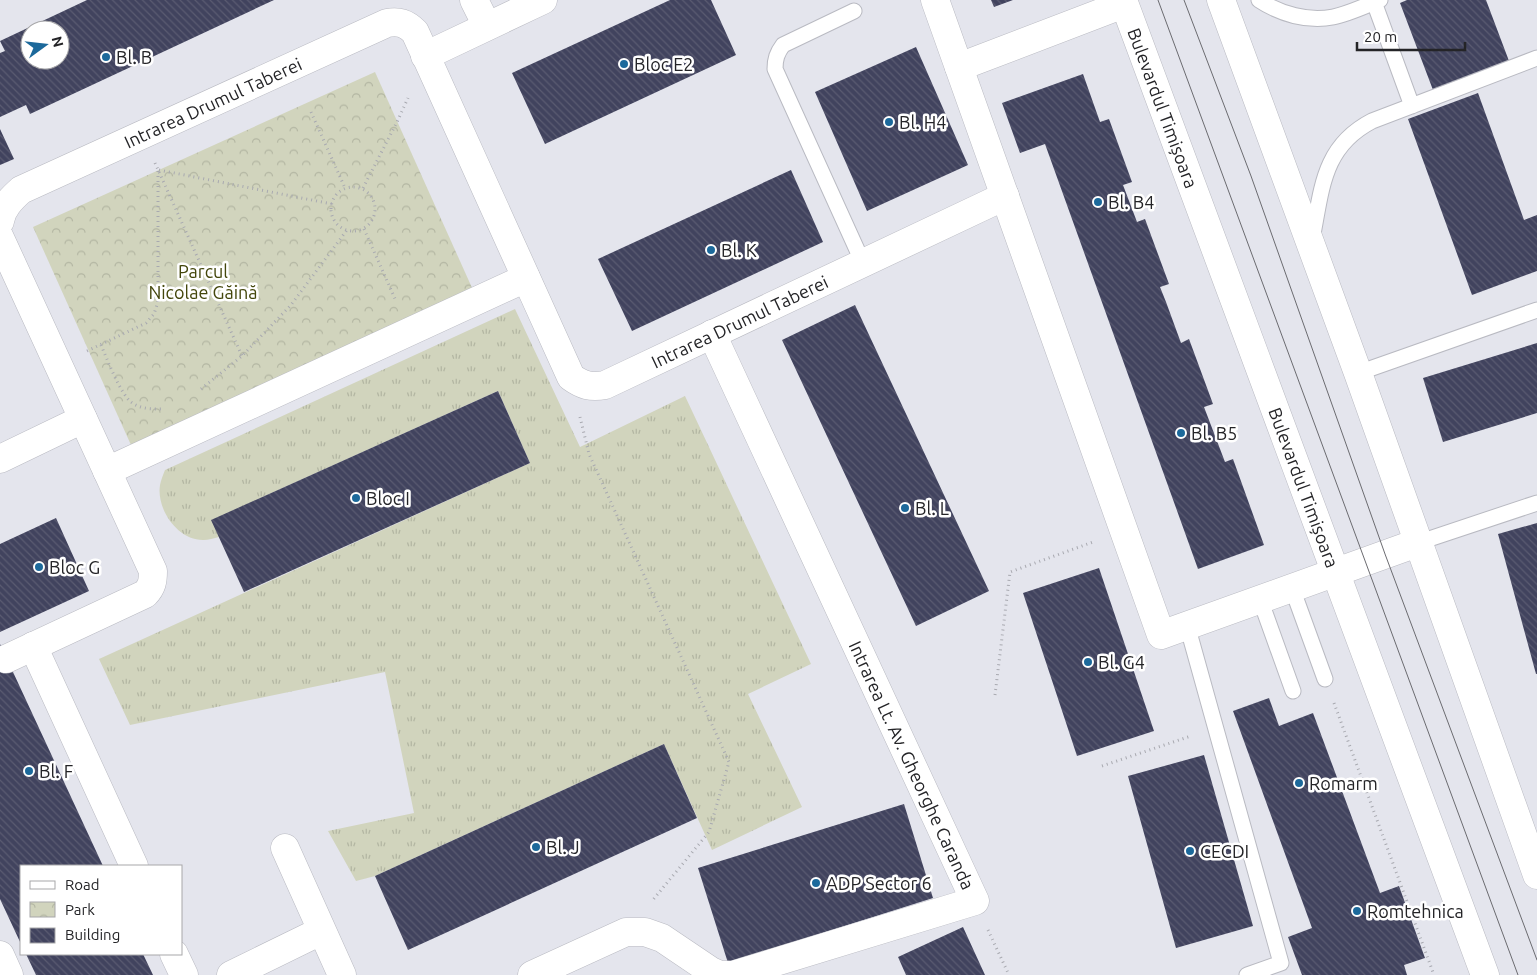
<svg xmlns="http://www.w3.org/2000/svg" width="1537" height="975" viewBox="0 0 1537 975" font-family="Ubuntu,sans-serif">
	<defs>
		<pattern id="grass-tufts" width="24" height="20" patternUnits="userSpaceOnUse" patternTransform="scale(1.25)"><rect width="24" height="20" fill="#d1d4bd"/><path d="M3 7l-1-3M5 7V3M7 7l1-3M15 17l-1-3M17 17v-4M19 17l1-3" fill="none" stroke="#b3b6a2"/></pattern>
		<pattern id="park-crowns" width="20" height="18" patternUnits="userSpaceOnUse" patternTransform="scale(1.25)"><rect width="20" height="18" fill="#d1d4bd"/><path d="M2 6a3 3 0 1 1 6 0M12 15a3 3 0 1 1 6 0" fill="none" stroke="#b3b6a2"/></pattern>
		<pattern id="building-back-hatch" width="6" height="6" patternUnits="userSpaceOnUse" patternTransform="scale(1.25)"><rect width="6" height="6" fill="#41435e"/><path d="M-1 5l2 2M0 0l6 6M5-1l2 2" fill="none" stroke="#5a5b71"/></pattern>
	</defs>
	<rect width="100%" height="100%" fill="#e4e5ed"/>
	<path fill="url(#grass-tufts)" d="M515 309 580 447 685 396 811 664 748 694 802 807 712 850 664 744 375 876 356 881 328 831 414 813 385 672 130 725 99 659 530 463 498 391 212 520 219 537C214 538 208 540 204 540 178 541 156 509 160 485 161 480 163 475 165 470Z"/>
	<path fill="url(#park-crowns)" d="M375 72 473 290 131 445 33 227Z"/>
	<path fill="url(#building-back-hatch)" fill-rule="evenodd" d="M87 0H274L30 114 26 105 0 117V53L5 51 0 41ZM30 30H60V60H30Z
		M670 0H711L736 55 545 144 512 73Z
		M991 0H1013L994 7Z
		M1407 0H1486L1509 61 1433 90 1400 3Z
		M916 47 968 165 867 211 815 92Z
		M1083 74 1100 122 1109 119 1132 182 1123 185 1137 222 1145 219 1169 284 1160 287 1166 302 1181 343 1189 339 1213 404 1204 407 1225 462 1233 459 1264 545 1198 569 1045 144 1020 153 1002 103Z
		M1478 93 1524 220 1537 215V271L1472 295 1408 119Z
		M0 129 14 159 0 165Z
		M791 170 823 242 632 331 598 259Z
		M855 305 989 591 916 626 782 340Z
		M1537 343V413L1443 442 1423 378Z
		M498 391 530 463 244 592 211 520Z
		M56 518 89 591 0 632V544Z
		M1537 523V674H1536L1498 534Z
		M1099 568 1154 731 1077 756 1023 593Z
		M0 644 103 866H21V944L0 899Z
		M1269 698 1279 726 1313 713 1380 893 1399 886 1425 958 1404 965 1407 975H1302L1288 937 1312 928 1233 711Z
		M664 744 697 818 408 950 375 876Z
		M1204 755 1253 926 1176 948 1128 776Z
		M904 804 933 898 728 963 698 868Z
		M963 927 985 975H906L898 957Z
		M26 954H143L153 975H36Z"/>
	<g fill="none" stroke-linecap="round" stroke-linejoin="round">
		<defs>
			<path id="lane" d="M1259 0C1280 14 1308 22 1333 17 1348 14 1365 6 1380 0
				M1374 2 1412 106
				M854 11 783 45C777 53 775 59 775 69L863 263
				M1312 239C1322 190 1322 147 1372 121L1537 58
				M1358 373 1537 310
				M1417 543 1537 503
				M1292 588 1325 679
				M1260 599 1293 691
				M1187 625 1281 963 1247 975"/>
			<g id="street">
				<path d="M474 0 487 26"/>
				<path d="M935 0 1161 635 1417 543"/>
				<path d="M425 56 543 0"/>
				<path d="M959 67 1124 4"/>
				<path id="s1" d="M0 221C2 208 11 199 21 190L387 23C399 21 406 23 415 32L571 377C582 385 591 388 605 385L1005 196"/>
				<path d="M0 238 153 571C153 581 152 587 145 594L6 659"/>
				<path d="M0 459 83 419"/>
				<path d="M107 471 526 278"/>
				<path d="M33 646 134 866"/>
				<path d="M285 848 342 975"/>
				<path d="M174 954 184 975"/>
				<path d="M0 955 9 975"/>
				<path d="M231 975 321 931"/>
				<path d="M532 975 626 932H645L662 938 711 971 720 975H733L975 901 712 334"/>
			</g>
			<g id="secondary">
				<path id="s2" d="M1123 0 1485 975"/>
				<path d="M1221 0 1358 373 1537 875"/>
			</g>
		</defs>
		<use href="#lane" stroke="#b9bac2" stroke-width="17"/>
		<use href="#street" stroke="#b9bac2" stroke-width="29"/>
		<use href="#secondary" stroke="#b9bac2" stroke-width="29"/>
		<path stroke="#a8a9b0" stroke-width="3" stroke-dasharray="1 4" stroke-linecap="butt" d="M311 112 345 188
			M155 163 242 356
			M159 170 332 204
			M331 209a22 22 0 1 1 44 0a22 22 0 1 1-44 0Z
			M363 188 397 122 408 98
			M364 229 396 301
			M101 345C107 359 120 393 131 402 140 409 151 409 162 409
			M87 351 146 323 154 314 158 302V170
			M201 389 242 356 291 305 347 230
			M580 417 589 454 729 762 709 832 652 901
			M995 695 1010 572 1093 542
			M1334 703 1434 975
			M1102 766 1191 736
			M988 930 1009 975"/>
		<use href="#lane" stroke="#fff" stroke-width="15"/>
		<use href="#street" stroke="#fff" stroke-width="28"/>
		<use href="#secondary" stroke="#fff" stroke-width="28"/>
		<path stroke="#6b6b70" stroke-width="1" d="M1158 0 1518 975
			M1184 0 1251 176 1385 554 1537 960"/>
	</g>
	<g fill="#1c699b" stroke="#fff" stroke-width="2">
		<circle cx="106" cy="57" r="5"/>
		<circle cx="624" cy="64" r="5"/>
		<circle cx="889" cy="122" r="5"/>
		<circle cx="1098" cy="202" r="5"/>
		<circle cx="711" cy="250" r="5"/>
		<circle cx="1181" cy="433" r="5"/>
		<circle cx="356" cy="498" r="5"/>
		<circle cx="905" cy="508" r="5"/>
		<circle cx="39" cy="567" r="5"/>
		<circle cx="1088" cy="662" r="5"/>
		<circle cx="29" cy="771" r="5"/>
		<circle cx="1299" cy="783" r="5"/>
		<circle cx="536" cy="847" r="5"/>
		<circle cx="1190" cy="851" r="5"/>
		<circle cx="816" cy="883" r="5"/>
		<circle cx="1357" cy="911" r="5"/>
	</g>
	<g text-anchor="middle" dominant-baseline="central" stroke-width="5" stroke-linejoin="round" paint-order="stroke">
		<g font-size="18" fill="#242427" stroke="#fff" text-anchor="start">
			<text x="116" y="57">Bl. B</text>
			<text x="634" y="64">Bloc E2</text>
			<text x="899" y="122">Bl. H4</text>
			<text x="1108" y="202">Bl. B4</text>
			<text x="721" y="250">Bl. K</text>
			<text x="1191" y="433">Bl. B5</text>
			<text x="366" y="498">Bloc I</text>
			<text x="915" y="508">Bl. L</text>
			<text x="49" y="567">Bloc G</text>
			<text x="1098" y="662">Bl. G4</text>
			<text x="39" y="771">Bl. F</text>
			<text x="1309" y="783">Romarm</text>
			<text x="546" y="847">Bl. J</text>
			<text x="1200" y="851">CECDI</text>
			<text x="826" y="883">ADP Sector 6</text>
			<text x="1367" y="911">Romtehnica</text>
		</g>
		<g font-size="18" fill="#242427" stroke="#fff">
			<text stroke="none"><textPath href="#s1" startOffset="249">Intrarea Drumul Taberei</textPath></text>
			<text stroke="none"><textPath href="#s2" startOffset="115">Bulevardul Timișoara</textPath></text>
			<text stroke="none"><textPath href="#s1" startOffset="1035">Intrarea Drumul Taberei</textPath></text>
			<text stroke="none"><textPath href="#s2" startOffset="520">Bulevardul Timișoara</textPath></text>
			<text transform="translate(912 765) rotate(65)">Intrarea Lt. Av. Gheorghe Caranda</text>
		</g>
		<g font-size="18" fill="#43460b" stroke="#fff">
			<text x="203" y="271">Parcul<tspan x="203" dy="21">Nicolae Găină</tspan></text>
		</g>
	</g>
	<rect x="20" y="865" width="162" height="90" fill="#ffffff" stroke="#a7a7a9"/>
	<rect x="30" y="881" width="25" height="8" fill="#ffffff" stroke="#a7a7a9"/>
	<text x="65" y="890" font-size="15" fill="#242427">Road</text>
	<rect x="30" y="902" width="25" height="15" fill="url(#park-crowns)" stroke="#a7a7a9"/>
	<text x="65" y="915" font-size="15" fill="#242427">Park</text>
	<rect x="30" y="928" width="25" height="15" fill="url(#building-back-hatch)" stroke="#a7a7a9"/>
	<text x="65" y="940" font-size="15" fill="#242427">Building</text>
	<g transform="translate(45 45) rotate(75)"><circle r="24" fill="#ffffff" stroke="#a7a7a9"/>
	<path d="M0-4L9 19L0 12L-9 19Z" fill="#1c699b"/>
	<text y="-8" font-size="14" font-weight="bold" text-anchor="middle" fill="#242427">N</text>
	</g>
	<path d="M1357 42v8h108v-8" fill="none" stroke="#242427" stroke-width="2.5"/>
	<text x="1364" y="42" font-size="15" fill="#242427" stroke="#ffffff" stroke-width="4" paint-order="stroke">20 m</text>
</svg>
